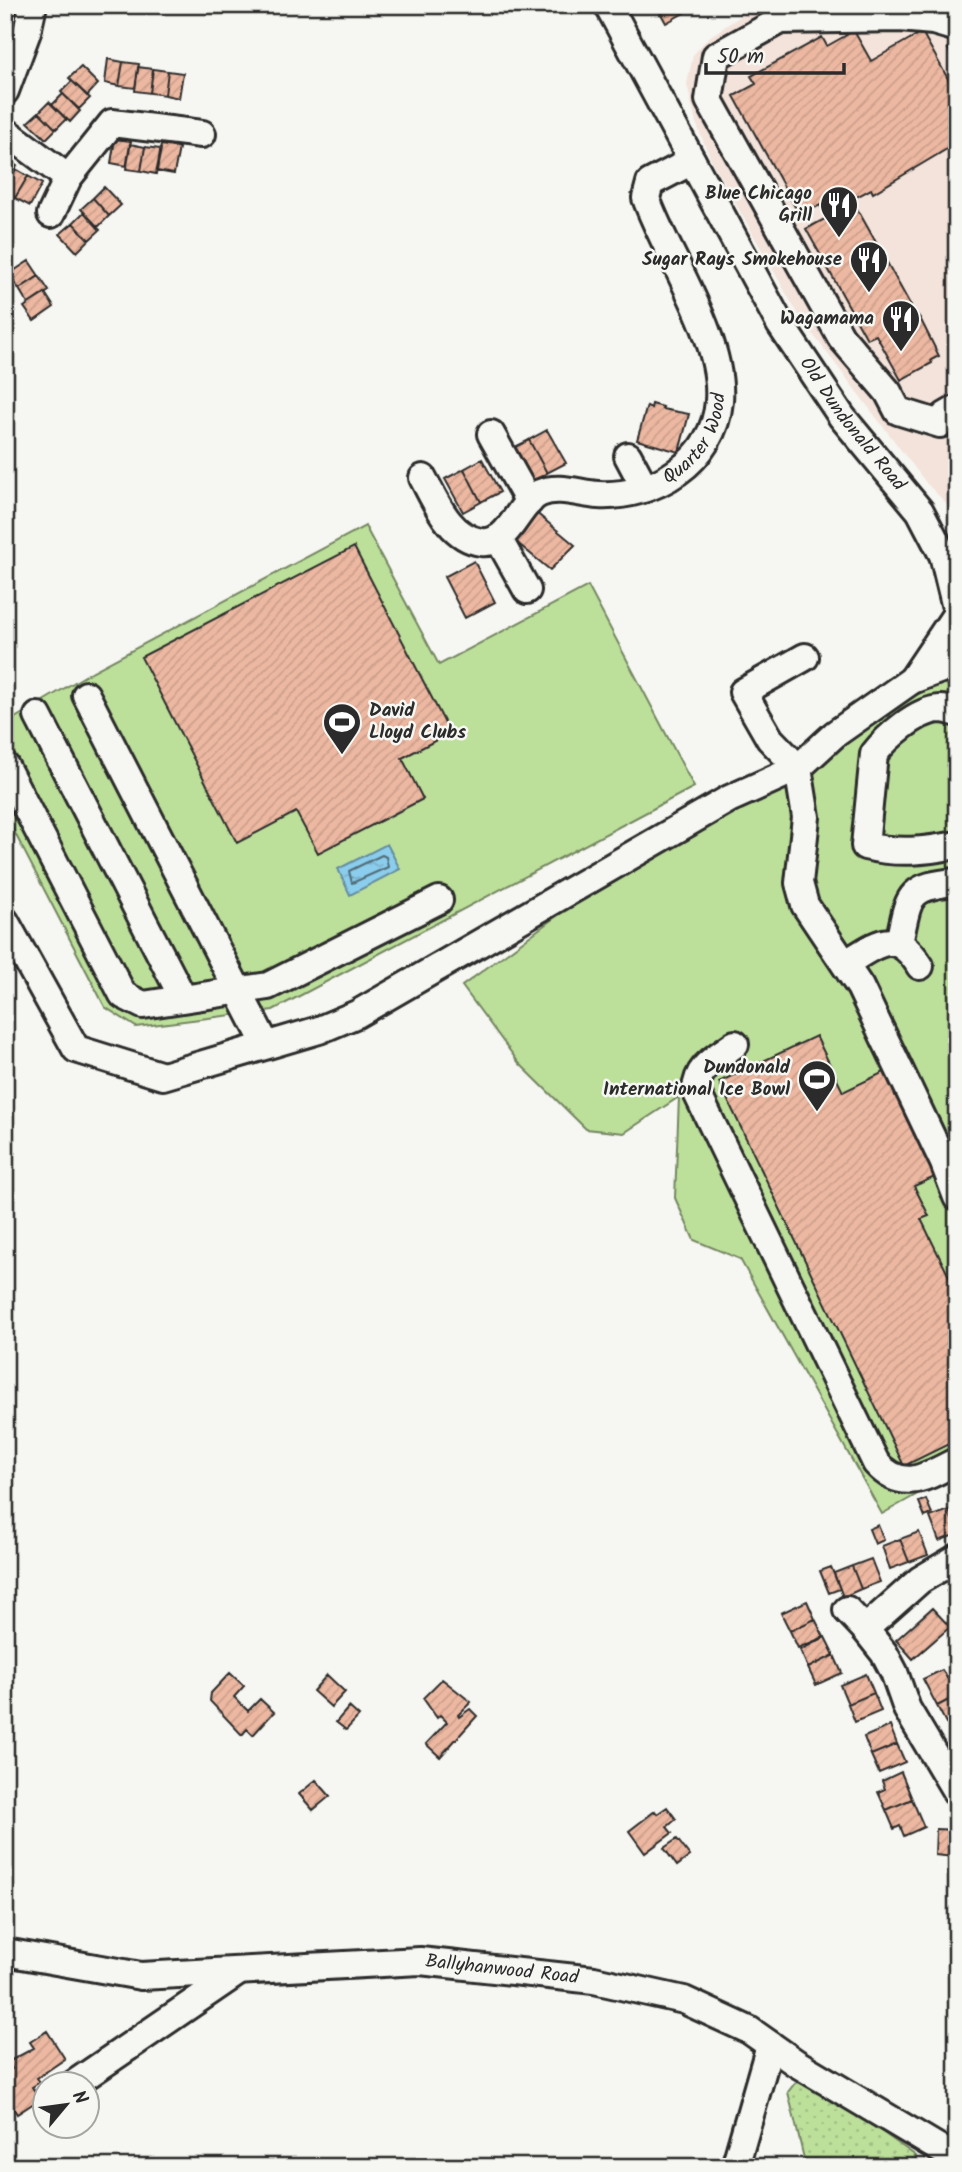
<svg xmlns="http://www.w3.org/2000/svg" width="962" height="2172" viewBox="0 0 962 2172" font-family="Kalam,sans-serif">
	<defs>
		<pattern id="grass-dots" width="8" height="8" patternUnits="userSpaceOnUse" patternTransform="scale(1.75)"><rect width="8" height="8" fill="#bce09a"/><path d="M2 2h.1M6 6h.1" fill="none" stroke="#a2c085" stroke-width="1.8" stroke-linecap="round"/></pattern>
		<pattern id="water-ripples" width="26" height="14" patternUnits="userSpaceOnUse" patternTransform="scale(1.75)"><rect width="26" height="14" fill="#8bcdec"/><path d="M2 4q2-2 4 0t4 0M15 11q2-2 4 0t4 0" fill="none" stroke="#78b0cb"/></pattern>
		<pattern id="building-hatch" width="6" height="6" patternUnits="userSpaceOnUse" patternTransform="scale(1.75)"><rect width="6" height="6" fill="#edb8a1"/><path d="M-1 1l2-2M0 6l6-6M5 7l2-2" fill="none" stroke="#cb9e8b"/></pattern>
	</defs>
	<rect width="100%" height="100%" fill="#f6f6f2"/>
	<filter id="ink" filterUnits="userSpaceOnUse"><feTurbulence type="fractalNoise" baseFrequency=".0143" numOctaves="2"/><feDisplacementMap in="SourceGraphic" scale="14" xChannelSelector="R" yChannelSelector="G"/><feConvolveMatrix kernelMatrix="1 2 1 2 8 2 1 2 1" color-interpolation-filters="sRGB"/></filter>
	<g filter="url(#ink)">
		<path fill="#f3e3da" d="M780 5 957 6V508L947 504 927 484 799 316 711 160 696 123 687 84 693 55 709 37 741 16Z"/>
		<path fill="url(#grass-dots)" stroke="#748662" stroke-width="2" d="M804 2081 823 2090 916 2156 907 2167H806L788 2092 795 2083Z"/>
		<path fill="#bce09a" stroke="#748662" stroke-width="2" d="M365 526 439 665 588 586 694 787 273 1010 136 1027 105 1007 5 814V724L93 671Z
			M937 682 957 687V1472L882 1514 740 1259 694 1240 675 1198 679 1097 624 1133 586 1129 519 1063 462 986 573 904 752 800Z"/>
		<path fill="url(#water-ripples)" stroke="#658c9f" stroke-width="2" d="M387 844 400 869 350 895 338 869Z"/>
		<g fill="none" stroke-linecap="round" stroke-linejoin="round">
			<path stroke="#516c78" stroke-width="2" d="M382 855 386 857 388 867 352 883 349 871Z"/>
		</g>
		<path fill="url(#building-hatch)" stroke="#2b2b2b" stroke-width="2" d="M656 5H698L666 23Z
			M854 31 871 61 922 32 957 95V143L873 193 871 189 825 214 820 205 800 216 734 96 756 84 751 76 822 37 827 46Z
			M957 44V66L948 49Z
			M108 59 123 62 119 86 105 83Z
			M123 62 139 64 135 88 119 86Z
			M81 67 98 84 87 96 69 78Z
			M138 67 153 69 150 93 135 91Z
			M153 69 168 71 165 95 150 93Z
			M168 71 183 73 179 98 165 95Z
			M72 81 90 98 79 109 61 92Z
			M63 94 80 111 70 122 52 105Z
			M49 102 66 119 56 129 39 112Z
			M39 112 56 129 46 139 28 122Z
			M115 139 131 141 127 166 111 163Z
			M130 144 145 147 141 171 126 169Z
			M161 145 179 148 174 174 157 171Z
			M145 147 161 149 156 174 141 171Z
			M5 159 17 166 5 187Z
			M16 169 28 176 15 198 5 193V187Z
			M28 176 42 184 30 206 15 198Z
			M104 187 121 205 109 216 93 198Z
			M93 198 109 216 98 227 81 209Z
			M855 205 882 253 877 256 880 262 885 259 911 306 905 309 908 314 914 311 920 318 939 356 931 360 932 363 901 380 876 335 867 339 806 229 847 207 848 209Z
			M84 212 100 230 89 240 73 223Z
			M73 223 89 240 77 252 60 234Z
			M29 261 39 276 19 289 9 274Z
			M39 276 49 291 28 304 19 289Z
			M45 293 54 307 34 321 24 307Z
			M652 404 663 407 662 409 689 414 679 452 637 440 647 406 651 408Z
			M547 430 566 463 547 473 529 440Z
			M529 440 547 473 529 483 511 449Z
			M482 459 500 492 481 502 464 469Z
			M464 469 481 502 463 512 445 479Z
			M534 511 575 545 550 570 515 541 529 524 526 521Z
			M354 547 450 733 402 758 423 799 318 853 296 812 237 843 141 657Z
			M474 561 495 602 465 618 444 577Z
			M816 1036 843 1092 884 1072 935 1177 914 1186 929 1216 921 1219 957 1293V1440L904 1466 719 1082Z
			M926 1499 932 1514 925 1517 919 1502Z
			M957 1507V1530L949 1510Z
			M949 1510 957 1534 939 1541 930 1517Z
			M878 1525 884 1540 875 1544 869 1529Z
			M919 1532 928 1555 909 1562 900 1539Z
			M900 1539 909 1562 890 1569 882 1546Z
			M871 1559 880 1582 861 1589 852 1566Z
			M852 1566 861 1589 843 1597 834 1573Z
			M831 1567 840 1589 829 1593 820 1571Z
			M956 1587 957 1612H956L947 1591Z
			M807 1601 815 1619 790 1631 781 1613Z
			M932 1608 950 1627 913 1659 896 1640Z
			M815 1619 824 1637 798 1648 790 1631Z
			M825 1637 834 1655 808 1668 800 1650Z
			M834 1655 842 1673 816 1685 808 1668Z
			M942 1670 947 1678 949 1676 957 1696 937 1706 923 1679Z
			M230 1673 244 1686 234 1697 248 1711 260 1699 274 1712 253 1735 247 1729 242 1735 210 1701 211 1693Z
			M866 1674 874 1693 848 1704 840 1685Z
			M327 1675 345 1692 331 1707 313 1691Z
			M442 1679 471 1702 458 1715 459 1717 470 1709 477 1716 440 1757 426 1744 447 1722 440 1715 437 1718 423 1698Z
			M874 1693 881 1711 855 1722 848 1704Z
			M957 1696V1720L947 1725 937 1706Z
			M349 1707 359 1716 346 1730 336 1722Z
			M890 1726 897 1744 871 1755 864 1737Z
			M897 1744 905 1762 879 1773 871 1755Z
			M901 1772 912 1799 886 1810 878 1792 885 1789 882 1781Z
			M316 1780 330 1796 313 1810 299 1794Z
			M912 1799 924 1827 904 1836 900 1826 894 1829 886 1810Z
			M667 1807 676 1819 667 1827 672 1833 645 1853 629 1831 655 1811 657 1814Z
			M936 1829 956 1830 954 1857 935 1855Z
			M677 1839 690 1856 677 1866 664 1848Z
			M957 1955V1970L952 1971 951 1956Z
			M47 2031 65 2059 37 2078 40 2082 32 2087 40 2099 17 2114 9 2102 5 2104V2073L12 2069 8 2062 34 2048 30 2042Z"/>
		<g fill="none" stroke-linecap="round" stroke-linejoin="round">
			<defs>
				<g id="minor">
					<path id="s1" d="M608 5 780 324 842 417 920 511 943 555 955 604"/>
					<path d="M957 28 933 21 900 18 781 20 716 56 709 100 841 337 888 392 898 411 940 424 945 416 957 409"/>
					<path d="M5 91 27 32 33 5"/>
					<path d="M5 131 68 178"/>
					<path d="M51 214 68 178 112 123 202 134"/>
					<path d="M491 434 529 502"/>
					<path d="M628 456 645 488"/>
					<path id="s2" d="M423 478C436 502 450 538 481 542 511 545 517 503 540 493 559 485 580 494 598 495 654 498 714 461 719 401 724 337 667 257 646 198L650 183 692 161"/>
					<path d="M498 538 527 590"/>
					<path d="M805 657 743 692 770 739 798 768 806 817 799 883 805 905 860 987 944 1163 957 1197"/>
					<path d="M912 680 953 619"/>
					<path d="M86 695 266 1045"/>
					<path d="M957 713C952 711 945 709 940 709 917 710 887 737 874 754L865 846C898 854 924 851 957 845"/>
					<path d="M38 716 183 998"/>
					<path d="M5 766 123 995 143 1005 268 986 439 900"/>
					<path d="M5 921 76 1049 163 1076 319 1030 357 1014 729 799 798 768 835 734 912 680 957 663"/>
					<path d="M899 943C909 897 906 886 957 882"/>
					<path d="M845 964C877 944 895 926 920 966"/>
					<path d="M735 1044C716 1058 697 1066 696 1091L876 1463C903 1493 926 1477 957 1461"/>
					<path d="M847 1610 865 1629"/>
					<path d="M957 1793 907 1709 894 1672 884 1653 865 1629 920 1580 957 1558"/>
					<path id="s3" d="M5 1952 141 1976 420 1961 594 1980 684 2000 749 2030 796 2063 957 2159"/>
					<path d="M74 2084 238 1972"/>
					<path d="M735 2167 770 2045"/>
				</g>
			</defs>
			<use href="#minor" stroke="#2b2b2b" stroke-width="32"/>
			<use href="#minor" stroke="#f6f6f2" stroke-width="26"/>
		</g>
	</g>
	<defs>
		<symbol id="restaurant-pin" viewBox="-11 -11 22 30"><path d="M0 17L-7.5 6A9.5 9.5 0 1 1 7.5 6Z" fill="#2b2b2b" stroke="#f6f6f2"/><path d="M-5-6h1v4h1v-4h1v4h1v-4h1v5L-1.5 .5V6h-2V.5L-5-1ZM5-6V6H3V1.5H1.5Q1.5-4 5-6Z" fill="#fff"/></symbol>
		<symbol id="stadium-pin" viewBox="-11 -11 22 30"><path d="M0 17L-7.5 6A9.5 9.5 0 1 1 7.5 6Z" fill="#2b2b2b" stroke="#f6f6f2"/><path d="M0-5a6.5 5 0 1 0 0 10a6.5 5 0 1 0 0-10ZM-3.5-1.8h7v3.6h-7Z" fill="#fff"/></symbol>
	</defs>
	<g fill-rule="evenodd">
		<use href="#restaurant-pin" x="817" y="183" width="44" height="60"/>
		<use href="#restaurant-pin" x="847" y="238" width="44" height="60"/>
		<use href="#restaurant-pin" x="879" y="297" width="44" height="60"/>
		<use href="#stadium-pin" x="320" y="700" width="44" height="60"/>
		<use href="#stadium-pin" x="795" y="1057" width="44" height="60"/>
	</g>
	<g text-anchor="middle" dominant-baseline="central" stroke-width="5" stroke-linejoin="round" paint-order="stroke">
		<g font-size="19" font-weight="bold" fill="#2b2b2b" stroke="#f6f6f2" text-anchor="end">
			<text x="812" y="194">Blue Chicago<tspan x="812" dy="22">Grill</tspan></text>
			<text x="842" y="260">Sugar Rays Smokehouse</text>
			<text x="874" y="319">Wagamama</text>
			<text x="369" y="711" text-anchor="start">David<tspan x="369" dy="22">Lloyd Clubs</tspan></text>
			<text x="790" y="1068">Dundonald<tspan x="790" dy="22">International Ice Bowl</tspan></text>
		</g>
		<g font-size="19" fill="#2b2b2b" stroke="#f6f6f2">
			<text stroke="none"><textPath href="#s1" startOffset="486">Old Dundonald Road</textPath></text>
			<text stroke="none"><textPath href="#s2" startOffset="352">Quarter Wood</textPath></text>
			<text stroke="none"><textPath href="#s3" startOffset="500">Ballyhanwood Road</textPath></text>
		</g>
	</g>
	<rect width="962" height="2172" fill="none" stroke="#f6f6f2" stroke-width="28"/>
	<rect x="14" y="14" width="934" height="2144" fill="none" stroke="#2b2b2b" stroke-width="2.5" filter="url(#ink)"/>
	<g transform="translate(66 2105) rotate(61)"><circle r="33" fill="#f6f6f2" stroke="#a5a5a2" stroke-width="2"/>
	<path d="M0-5L12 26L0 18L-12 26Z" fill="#2b2b2b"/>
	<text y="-10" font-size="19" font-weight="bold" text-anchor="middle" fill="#2b2b2b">N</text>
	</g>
	<path d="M706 63v10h138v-10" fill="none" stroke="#2b2b2b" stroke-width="3.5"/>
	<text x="717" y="63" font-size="21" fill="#2b2b2b" stroke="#f6f6f2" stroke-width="5" paint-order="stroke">50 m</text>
</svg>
